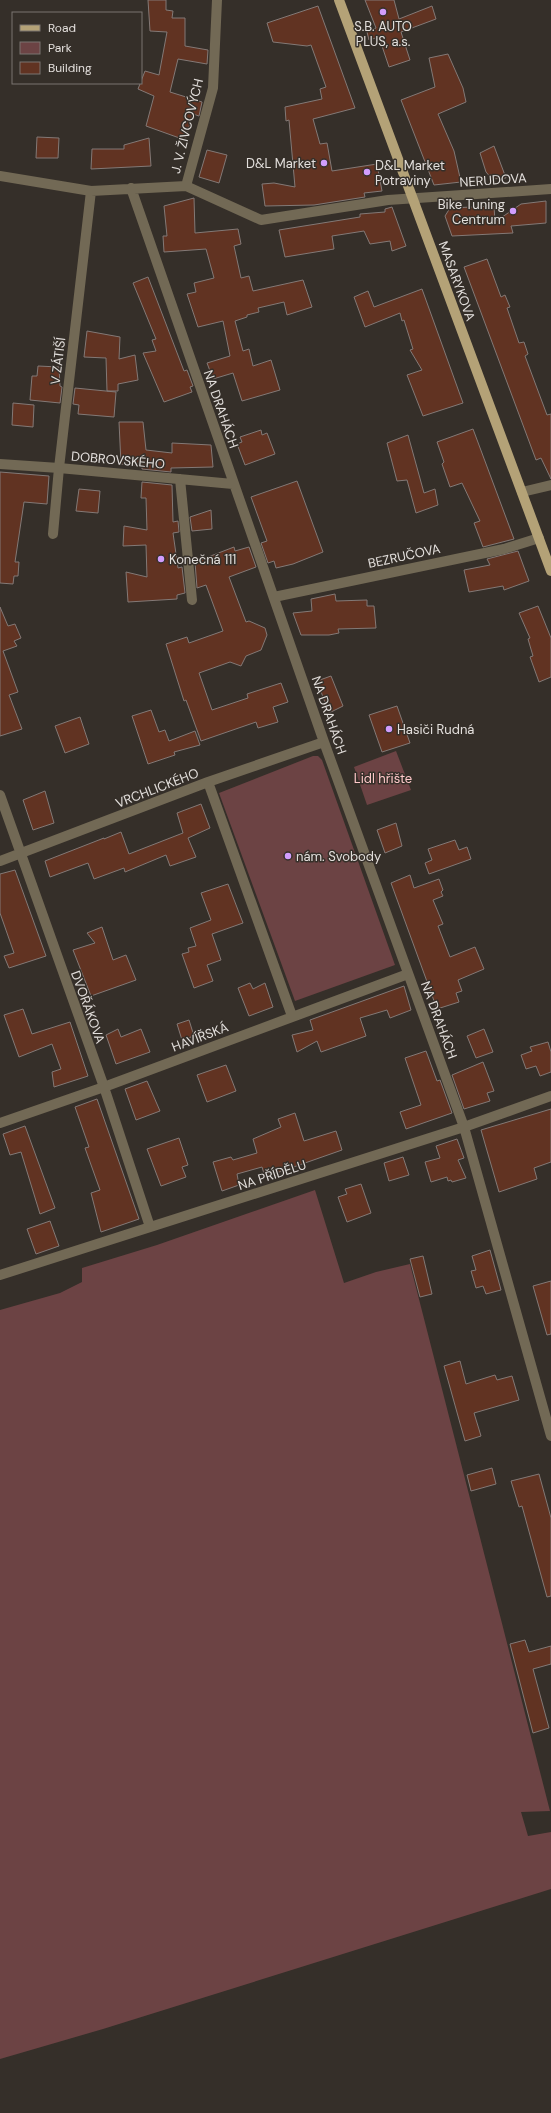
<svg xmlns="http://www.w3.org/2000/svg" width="551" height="2113" viewBox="0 0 551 2113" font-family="'DM Sans',sans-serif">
	<rect width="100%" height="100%" fill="#352f29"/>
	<path fill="#6c4344" d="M396 751 411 790 367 805 354 767Z
		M313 756H318L322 760 395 965 295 1001 219 793Z
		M315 1190 344 1283 376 1272 410 1264 550 1811 521 1812 528 1836 551 1832V1889L103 2029 0 2059V1310L60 1293 82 1282V1268L157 1245Z"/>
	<path fill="#613322" stroke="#837976" d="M148 0H166V10L173 11 172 18H185V46L208 50 207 64 178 59 170 92 202 102 199 116 193 114 185 140 146 126 154 96 138 89 145 71 159 75 167 32 150 31Z
		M365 0H394L399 19 432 6 436 19 401 32 410 60 389 67 379 37 369 40 367 32 376 28Z
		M318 6 355 108 313 119 320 144 327 143 332 171 377 164 382 191 364 193 365 197 314 205 265 206 262 184 274 183 295 187 289 120 286 121 285 107 322 99 320 89 326 87 311 45 307 46 273 42 267 23Z
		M448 54 463 88 466 102 438 114 454 151 461 182 434 185 401 100 435 87 429 58Z
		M37 137 59 138 58 158H36Z
		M149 138 151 166 91 169 92 149H124V145Z
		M494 146 506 178 492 179 486 172 480 153Z
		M207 150 227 155 219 183 199 177Z
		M194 198 195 233 238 229 241 244 234 246 241 278 249 276 253 291 303 280 312 307 287 315 284 302 258 308 259 312 247 315V317L235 321 243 351 249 349 253 366 271 360 280 390 242 401 233 373 213 379 207 363 230 356 223 321 198 327 187 294 196 292 194 283 214 278 206 249 164 252 163 236H167L164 206Z
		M546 201V223L511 226 513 233 452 236 445 216 450 208 494 206 495 222 521 204Z
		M392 207 406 246 392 251 390 241 370 244 364 231 332 236 334 249 285 257 279 230 360 217V214L385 212V209Z
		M487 259 501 297 505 295 510 307 507 308 519 343 524 342 528 354 525 356 547 415 551 414V479L541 458 536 460 464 267Z
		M148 277 184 371 187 370 193 386 190 387 192 392 164 402 143 353 156 351 152 340 156 339 133 283Z
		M422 289 463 403 423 416 407 375 422 370 410 350 413 349 404 320 402 321 400 313 365 327 354 297 368 291 374 307Z
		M87 331 120 337 119 359 135 355 138 380 118 384V391H107L106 358 84 357Z
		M38 366 59 367 60 386 62 387 60 403 30 400 32 376H37Z
		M75 388 116 392 114 417 78 414 79 405 73 404Z
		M13 403 34 405 33 427 12 425Z
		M119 422H143L146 450 172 453V443L211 445 213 467 171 468V472L142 469V466L121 464Z
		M473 429 514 539 483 547 474 523 480 521 462 483 450 487 442 464 444 462 437 442Z
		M261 430 262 435 267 433 275 454 245 465 237 444 242 442 240 437Z
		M408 435 424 493 435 489 438 505 416 513 407 480 397 481 387 443Z
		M0 472 49 476 47 504 24 502 15 562H19L18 576H14L13 584 0 583Z
		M297 481 323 552 293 564 276 568 274 561 268 563 261 543 267 541 251 497Z
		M142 482 172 485 173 522 178 521 179 532 173 533 178 568 182 567 185 593 177 595V599L128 602 126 572 147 577 146 545 123 546 124 526 147 530 146 498H141Z
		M79 489 100 491 98 513 76 511Z
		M211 510 212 529 192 531 190 517Z
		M234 547 235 551 249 547 256 567 229 577 246 622 249 621 265 628 267 635 261 650 246 656 241 666 230 662 199 673 212 710 248 698 247 694 281 683 288 702 273 707 278 722 258 728 256 722 201 741 186 700 184 701 166 644 187 637 189 643 223 631 206 585 197 588 195 562Z
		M518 551 529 581 504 590 503 586 469 592 464 570 490 565 487 559Z
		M335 594 336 601 367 600V606H374L376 628 338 629 339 633 329 635H301L293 613 312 611 311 599Z
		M538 606 551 638V677L539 682 530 657 533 656 528 639 530 638 519 613Z
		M0 607 8 626 15 624 21 638 14 641 17 646 3 651 18 692 9 695 22 729 0 736Z
		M331 676 343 706 329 713 317 681Z
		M397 706 410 743 382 752 369 715Z
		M151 710 159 732 165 730 169 741 195 731 200 745 174 752 175 755 148 764 132 716Z
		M80 717 89 744 65 753 55 726Z
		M45 791 54 823 33 830 23 800Z
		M201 804 210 828 188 838 196 857 170 866 166 855 125 872 124 868 94 879 88 863 50 877 45 861 104 838V839L121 832 129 854 183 833 177 813Z
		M396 823 402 846 385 853 377 830Z
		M455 840 459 850 467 847 471 859 429 874 425 863 432 860 428 849Z
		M15 870 46 956 9 968 4 956 14 953 0 913V874Z
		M410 875 414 888 439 879 443 890 441 892 443 896 433 900 443 924 438 926 450 957 475 947 484 969 458 980 462 991 456 993 459 1002 437 1009 391 883Z
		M228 884 243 923 212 934 221 960 207 965 213 981 194 988 182 954 189 952 188 948 196 946 190 928 211 920 201 893Z
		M102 927 113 960 126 955 136 980 91 996 73 950 95 943 87 933Z
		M250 983 253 989 265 983 273 1007 249 1016 238 988Z
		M404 986 411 1010 390 1018 387 1010 360 1018 366 1036 321 1052 317 1041 297 1052 292 1035 313 1030 310 1020Z
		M23 1009 32 1034 70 1022 88 1076 54 1087 52 1072 61 1069 52 1044 19 1057 4 1015Z
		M189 1020 194 1036 182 1040 177 1024Z
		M118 1029 121 1037 141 1029 150 1052 116 1064 106 1035Z
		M484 1029 493 1052 476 1058 467 1036Z
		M548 1042 551 1052V1072L540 1076 536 1066 526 1069 521 1055 532 1051 530 1047Z
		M426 1051 437 1081 440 1080 452 1113 406 1129 400 1112 421 1105 405 1058Z
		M483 1062 494 1091 487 1093 490 1101 464 1109 452 1075Z
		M226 1065 236 1091 207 1102 197 1075Z
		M147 1081 160 1111 136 1120 125 1089Z
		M97 1099 139 1219 101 1232 91 1193 100 1190 85 1148 89 1147 75 1107Z
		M551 1109V1162L534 1168 537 1179 499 1192 481 1130Z
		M295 1113 304 1141 336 1131 342 1150 265 1177 262 1167 237 1174 239 1185 222 1191 213 1162 231 1157 233 1160 257 1153 253 1139 281 1127 278 1119Z
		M25 1126 55 1208 40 1214 21 1152 10 1155 3 1134Z
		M179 1138 188 1165 182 1167 186 1177 161 1186 147 1149Z
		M457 1139 464 1158 458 1160 466 1178 452 1182 451 1180 448 1181 447 1177 431 1182 425 1162 440 1158 436 1146Z
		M403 1157 409 1175 389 1181 384 1163Z
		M361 1184 371 1213 347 1222 338 1197 347 1194 345 1189Z
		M50 1221 59 1246 36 1254 27 1229Z
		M490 1250 501 1290 486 1294 483 1286 476 1288 471 1271 476 1270 472 1256Z
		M423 1256 432 1294 420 1297 410 1259Z
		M551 1281V1334L547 1335 533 1286Z
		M460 1361 466 1384 495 1375 497 1380 512 1376 519 1400 474 1413 481 1436 465 1441 444 1366Z
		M492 1468 496 1484 471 1491 467 1475Z
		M539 1474 551 1518V1596L547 1597 522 1506 519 1507 511 1481Z
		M525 1640 529 1652 551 1646V1664L533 1669 549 1728 533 1733 510 1644Z"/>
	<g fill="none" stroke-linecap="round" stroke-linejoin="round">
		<path stroke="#726955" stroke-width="10" d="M0 176 91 191 186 186 261 220 388 200 551 189
			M186 186 213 88 217 0
			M131 188 324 742 464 1127 551 1436
			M0 464 59 468 233 484
			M180 479 192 600
			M522 492 551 485
			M53 534 59 468 91 191
			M274 597 504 549 539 538
			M208 782 292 1016
			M0 795 104 1087 150 1227
			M0 861 208 782 324 742
			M0 1123 104 1087 408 974
			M0 1275 464 1127 551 1096"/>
		<path stroke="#b4a277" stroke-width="10" d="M339 0 551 571"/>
	</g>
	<g fill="#d29dfd" stroke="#352f29" stroke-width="1.5">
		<circle cx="383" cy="12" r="4"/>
		<circle cx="324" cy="163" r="4"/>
		<circle cx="367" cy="172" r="4"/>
		<circle cx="513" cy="211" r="4"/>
		<circle cx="161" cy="559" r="4"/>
		<circle cx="389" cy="729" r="4"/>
		<circle cx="288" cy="856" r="4"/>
	</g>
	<g text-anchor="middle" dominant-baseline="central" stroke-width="3" stroke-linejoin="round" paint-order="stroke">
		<g font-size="13" fill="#e3dfdc" stroke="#352f29" text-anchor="start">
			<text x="383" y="26" text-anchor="middle">S.B. AUTO<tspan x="383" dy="15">PLUS, a.s.</tspan></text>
			<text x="316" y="163" text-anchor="end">D&amp;L Market</text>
			<text x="375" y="165">D&amp;L Market<tspan x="375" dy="15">Potraviny</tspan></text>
			<text x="505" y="204" text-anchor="end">Bike Tuning<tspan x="505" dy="15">Centrum</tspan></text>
			<text x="169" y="559">Konečná 111</text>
			<text x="397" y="729">Hasiči Rudná</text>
			<text x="296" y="856">nám. Svobody</text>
		</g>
		<g font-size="13" fill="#e3dfdc" stroke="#352f29">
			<text transform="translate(187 126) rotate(-76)">J. V. ŽIVCOVÝCH</text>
			<text transform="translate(493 180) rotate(-4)">NERUDOVA</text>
			<text transform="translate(457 281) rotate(70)">MASARYKOVA</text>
			<text transform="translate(58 361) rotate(-83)">V ZÁTIŠÍ</text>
			<text transform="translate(221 409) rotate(71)">NA DRAHÁCH</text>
			<text transform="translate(118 460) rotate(5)">DOBROVSKÉHO</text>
			<text transform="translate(404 556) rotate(-12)">BEZRUČOVA</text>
			<text transform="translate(329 715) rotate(71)">NA DRAHÁCH</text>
			<text transform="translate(157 788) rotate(-21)">VRCHLICKÉHO</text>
			<text transform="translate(88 1007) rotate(70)">DVOŘÁKOVA</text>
			<text transform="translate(439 1020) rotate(70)">NA DRAHÁCH</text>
			<text transform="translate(200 1037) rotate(-21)">HAVÍŘSKÁ</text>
			<text transform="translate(272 1175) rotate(-18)">NA PŘÍDĚLU</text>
		</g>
		<g font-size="13" fill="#ffc9ca" stroke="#352f29">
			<text x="383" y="778">Lidl hřište</text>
		</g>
	</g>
	<rect x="12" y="12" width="130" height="72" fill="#352f29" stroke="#7b7571"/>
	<rect x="20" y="25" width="20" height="6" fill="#b4a277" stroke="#7b7571"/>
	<text x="48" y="32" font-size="12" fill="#e3dfdc">Road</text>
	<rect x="20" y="42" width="20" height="12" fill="#6c4344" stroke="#7b7571"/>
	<text x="48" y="52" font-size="12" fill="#e3dfdc">Park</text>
	<rect x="20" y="62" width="20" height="12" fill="#613322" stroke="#7b7571"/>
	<text x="48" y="72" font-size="12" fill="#e3dfdc">Building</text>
</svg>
